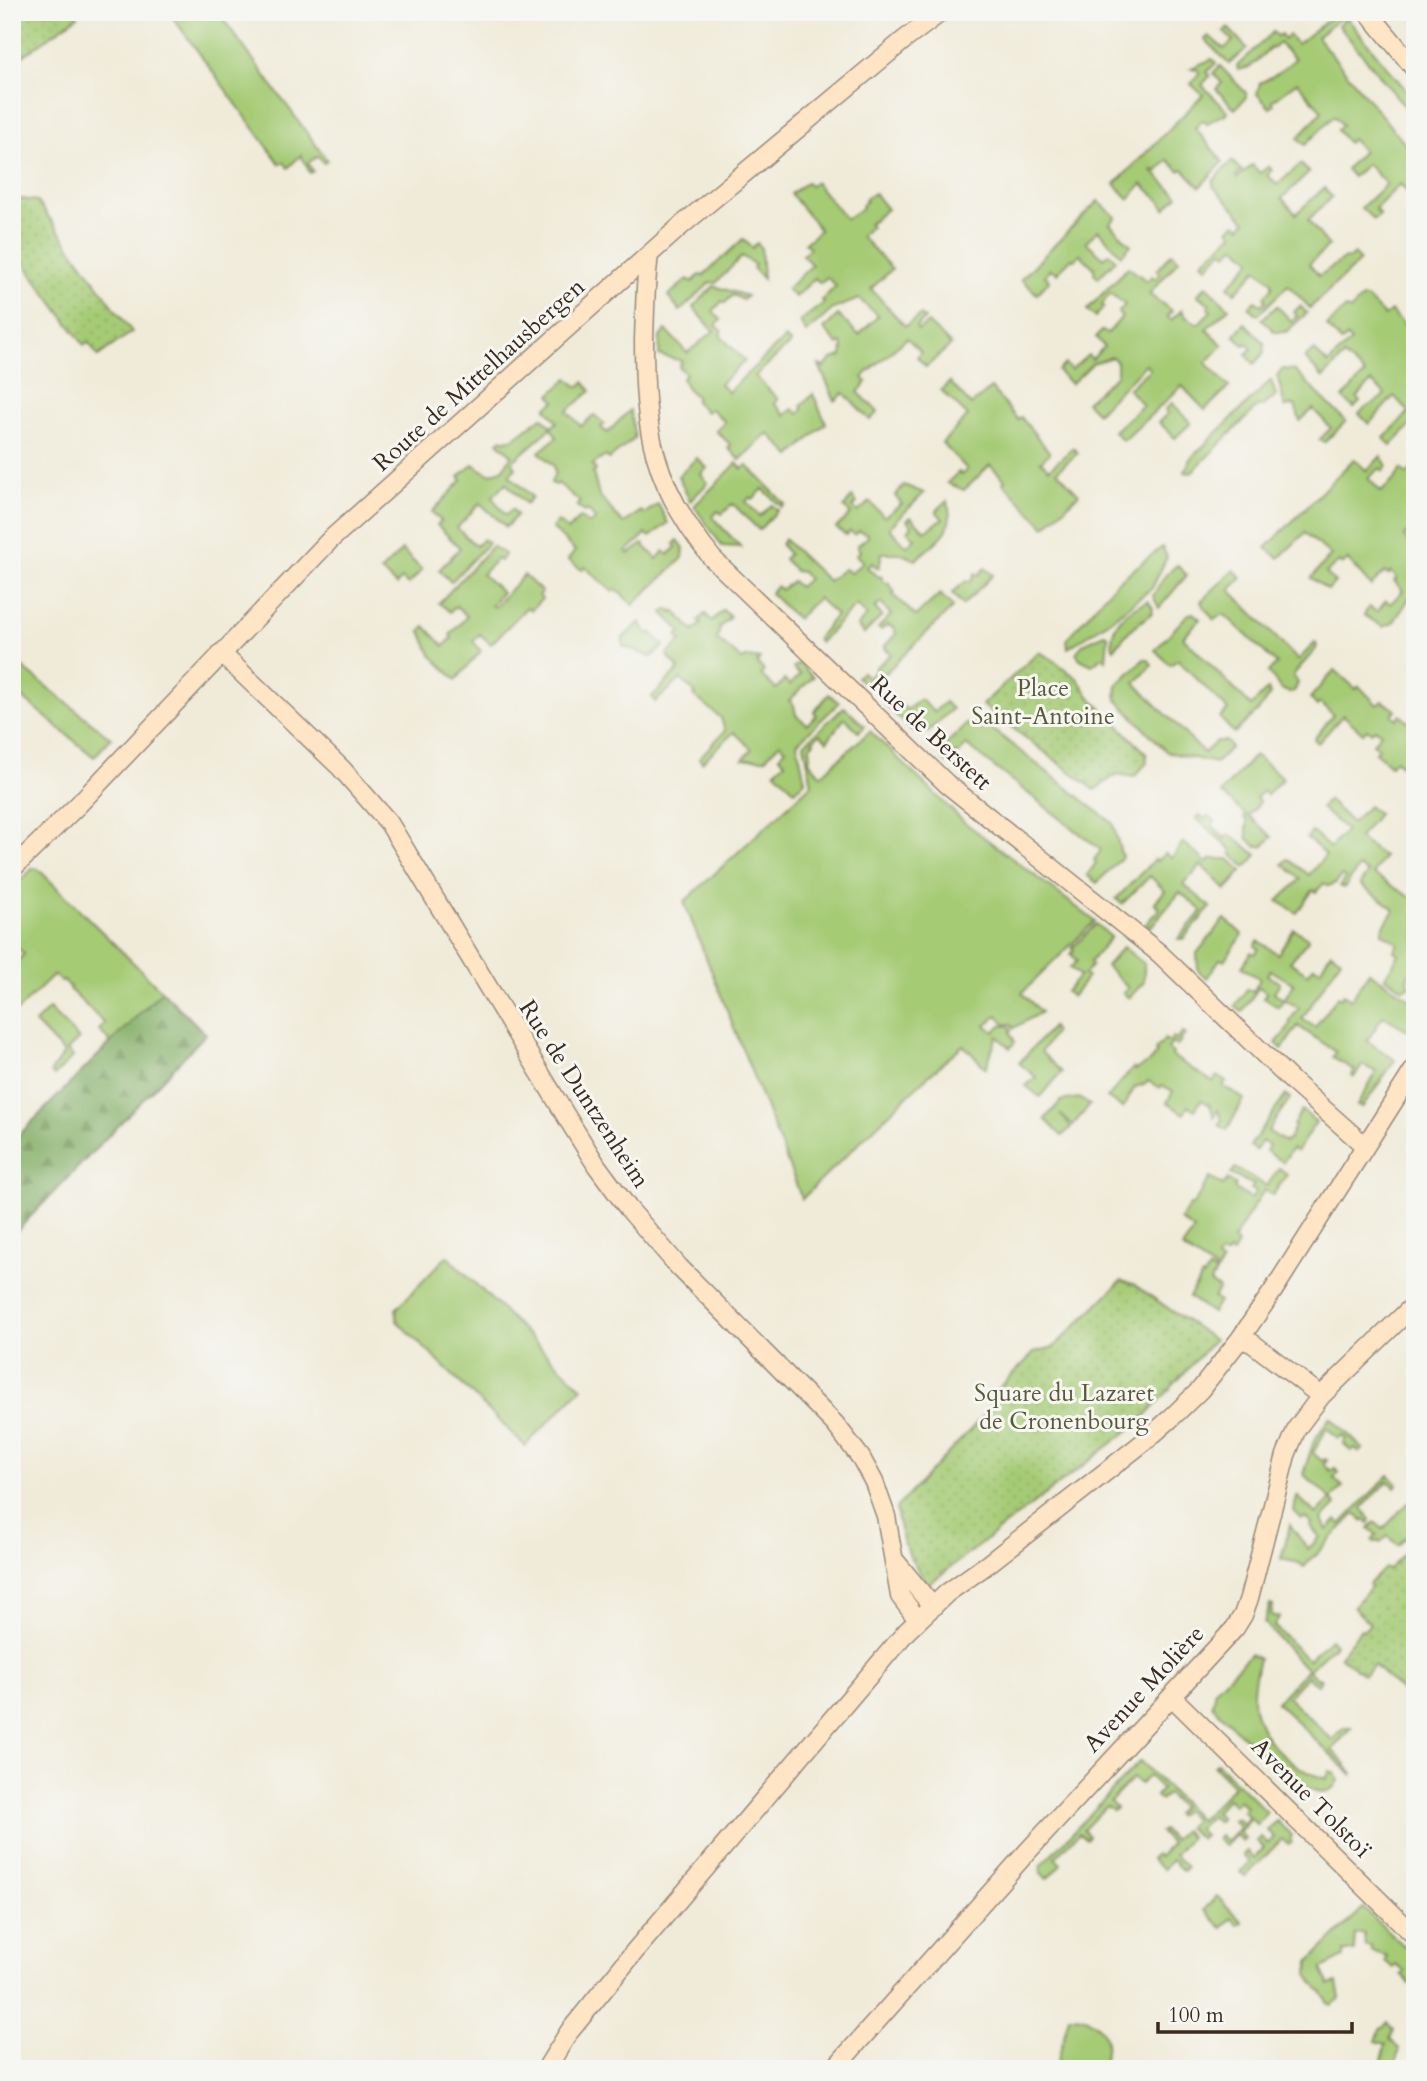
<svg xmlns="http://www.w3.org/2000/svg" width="1427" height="2081" viewBox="0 0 1427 2081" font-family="Cardo,serif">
	<defs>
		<pattern id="forest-firs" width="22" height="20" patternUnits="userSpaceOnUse" patternTransform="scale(1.75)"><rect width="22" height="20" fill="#84af66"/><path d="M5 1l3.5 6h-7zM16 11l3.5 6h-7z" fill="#6d8f53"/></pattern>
		<pattern id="park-dots" width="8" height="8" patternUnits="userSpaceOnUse" patternTransform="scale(1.75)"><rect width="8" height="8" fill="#a5cb75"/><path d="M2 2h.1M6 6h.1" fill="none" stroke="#8fae65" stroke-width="1.8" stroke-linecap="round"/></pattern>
	</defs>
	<rect width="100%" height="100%" fill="#f6f6f2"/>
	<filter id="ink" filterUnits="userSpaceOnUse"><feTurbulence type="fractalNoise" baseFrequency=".0143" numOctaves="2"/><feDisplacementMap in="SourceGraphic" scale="14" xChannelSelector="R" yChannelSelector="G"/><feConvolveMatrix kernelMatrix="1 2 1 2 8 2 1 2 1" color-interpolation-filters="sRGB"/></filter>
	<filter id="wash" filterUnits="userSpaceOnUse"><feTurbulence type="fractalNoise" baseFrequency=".00686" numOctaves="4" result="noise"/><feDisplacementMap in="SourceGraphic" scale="28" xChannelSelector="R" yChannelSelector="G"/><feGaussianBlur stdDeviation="1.57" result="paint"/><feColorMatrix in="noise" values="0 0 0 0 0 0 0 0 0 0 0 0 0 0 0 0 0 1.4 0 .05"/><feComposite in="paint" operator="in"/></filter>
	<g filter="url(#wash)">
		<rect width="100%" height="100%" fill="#f0ebd9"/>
		<path fill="#a5cb75" stroke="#707a4a" stroke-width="2" d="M169 12H218L327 160 324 163 318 156 308 163 313 171 310 173 301 155 288 168 284 162 280 164Z
			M1338 12H1342L1344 15 1317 37 1415 156V200L1400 184 1375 209 1380 215 1374 220 1361 208 1386 184 1367 164 1353 177 1346 169 1363 151 1352 139 1348 143 1337 130 1343 125 1334 116 1305 145 1298 138 1322 111 1297 82 1272 101 1274 104 1270 108 1257 94 1260 83 1277 74 1295 59 1279 43 1272 49 1270 48 1250 67 1238 70 1237 66 1273 32 1277 36 1281 34 1284 39 1289 35 1297 44Z
			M1347 18 1415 101V119L1338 25Z
			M1228 28 1247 48 1229 64 1205 39 1209 36 1224 49 1233 41 1224 32Z
			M1212 59 1216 63 1207 72 1210 76 1202 85 1228 112C1221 118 1214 117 1207 124L1203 120 1195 128 1223 162 1200 187 1183 169 1180 171 1168 160 1157 172 1153 170 1152 171 1178 196 1165 209 1159 200 1142 184 1129 199 1115 184 1203 95 1191 84 1199 73 1198 70 1191 68Z
			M1220 66 1246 93V97L1235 109 1216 89 1222 83 1213 73Z
			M1232 161 1242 171 1236 176 1238 178 1252 165 1260 173 1269 166 1272 170 1267 175 1277 185 1301 164 1309 173 1282 198 1296 214 1324 188 1332 197 1308 220 1329 246 1309 264 1319 276 1345 258 1348 259 1354 254 1360 261 1310 308 1288 285 1258 315 1249 307 1255 301 1261 305 1266 300 1264 297 1272 288V282L1257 269 1235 293 1228 287 1252 260 1236 246 1227 254 1223 250 1207 267 1202 262 1233 234 1229 229 1236 223 1241 227 1246 221 1213 186V181Z
			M807 182 810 186 815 182 846 219 862 208 861 206 867 201 865 199 874 193 887 209 869 224 871 227 861 236 892 269 871 289 905 326 921 315 925 319 916 327 918 330 928 323 951 345 926 367 917 357 921 352 907 338 867 373 863 378 867 382 858 392 878 412 870 420 844 393 835 401 819 365 824 367 832 359 842 356 843 346 841 343 838 345 824 329 838 315 859 335 878 316 859 299 833 309 806 333 800 321 824 303 822 300 836 286 827 277 820 283 815 278 795 297 787 289 812 265 802 255 810 248 805 243 820 230 791 194Z
			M1098 201 1116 217 1110 224 1131 245 1121 255 1098 230 1086 242 1104 258 1109 253 1116 260 1098 278 1094 273V268L1080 254 1074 260 1072 258 1057 273 1050 269 1045 276 1050 280 1037 294 1021 279Z
			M743 239 752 248 757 243 761 248 763 279 753 268 755 265 742 256 716 283 711 282 680 311 668 296 688 279 692 282 700 275 703 276Z
			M1172 253 1179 260 1149 294 1172 311 1167 316 1171 320 1182 310 1185 316 1198 324 1211 311 1208 307 1210 304 1197 295 1206 286 1229 308 1206 329 1223 345 1206 363 1229 387 1205 410 1182 386 1123 441 1114 431 1143 405 1128 389 1150 369 1146 364 1097 413 1086 402 1117 375V362L1112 357 1093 363 1071 384 1058 371 1065 364 1071 370 1088 355 1092 359 1104 347 1096 337 1102 331 1108 333 1122 317 1118 313 1125 305 1110 293 1102 305 1104 307 1095 317 1087 310 1128 267 1147 281 1152 276 1156 279 1160 274 1157 270Z
			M714 286 747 296 743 300 733 295 725 303 722 301 713 311 721 320 716 325 722 331 720 335 745 361 720 384 728 392 785 338 791 343 755 376 778 399 774 403 785 415 793 409 799 414 803 409 801 406 813 394 826 423 791 456 768 433 740 460 728 448 731 445 716 431 725 422 711 409 706 412 695 401 697 398 686 387 682 378 686 374 679 367 682 361 659 355 660 337 666 330 687 353 714 331 693 307Z
			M1362 298H1367L1385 316 1391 311 1411 332 1415 328V421L1391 446 1384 438 1409 412 1394 396 1369 424 1359 414C1367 404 1377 404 1385 394L1371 382 1357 398 1360 402 1354 408 1343 398 1365 374 1344 356 1323 378 1305 358 1314 350 1328 364 1351 341 1347 337 1341 342 1327 326 1346 308 1350 311Z
			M1277 306 1291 321 1297 316 1294 312 1300 306 1307 313 1286 332H1275L1262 319Z
			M1245 323 1265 344 1264 353 1254 364 1246 354 1252 349 1247 343 1244 345 1234 335Z
			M1283 369 1294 370 1346 421 1325 442 1319 440 1331 428 1313 409 1300 421 1295 405 1285 407 1277 375Z
			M568 378 578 387 584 382 591 391 567 411 581 426 594 415 605 424 601 427 607 433 630 410 635 438 609 459 606 456 592 465 596 470 593 473 599 495 623 524 641 511 644 514 658 504 668 523 650 537 646 534 626 552 629 554 643 544 657 559 664 551 668 555 676 547 674 544 678 540 684 548 683 558 633 605 616 589 613 592 585 567 582 570 568 560 575 551 552 528 558 522 568 530 580 517 589 524 596 520 588 510 585 512 577 506 580 502 558 483 556 485 551 483 555 473 554 466 539 452 557 437 551 428 512 462 516 468 509 475 532 497 526 504 506 483 492 497 506 515 512 509 517 515 506 527 480 503 457 528 476 546 483 539 488 543 451 582 439 570 460 548 437 525 441 521 432 512 462 480 459 477 473 464 489 474 502 470 512 455 498 442 502 439 505 441 508 439 512 440 542 417 552 427 557 422 546 408 555 401 550 395Z
			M1271 380 1276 396 1263 406 1257 407 1191 473 1185 472 1190 459Z
			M950 382 971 405 991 388 1018 420 1021 417 1050 453 1041 461 1049 469 1073 448 1078 453 1057 471 1079 494 1045 527 1003 483 1005 480 990 465 964 490 947 483 959 472 962 475 967 469 942 443 968 416 941 390Z
			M1172 403 1191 423 1175 438 1159 422 1168 413 1165 410Z
			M1381 456 1387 466 1383 471 1380 468 1368 478 1381 492 1395 479 1401 469 1407 474 1415 466V491L1413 493 1415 496V526L1404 537 1415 550V590L1393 623 1383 627 1364 615 1369 607 1377 612 1386 601 1390 604 1403 591 1394 581 1397 578 1391 572 1388 575 1385 572 1371 586 1348 560 1342 565 1339 562 1326 573 1335 582 1328 590 1311 578 1331 555 1305 533 1279 558 1266 548 1354 459 1367 471Z
			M697 458 707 468 701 474 708 483 690 501 678 476Z
			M737 463 742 469 747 465 785 504 782 507 763 489 753 499 750 497 746 502 760 516 772 505 778 510 759 530 733 504 722 514 718 511 712 517 741 547 722 546 694 506Z
			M904 485 924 493 889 528 907 546 915 538 908 531 912 526 907 520 911 517 925 531 943 519 936 511 947 501C958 534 935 540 916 560L899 553H882L879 567 877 568 872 563 867 567 877 576 882 577 883 582 889 583 895 593 893 595 916 616 940 594 953 607 869 689 857 677 862 672 868 678 876 670 875 668 891 654 884 647 896 634 894 628 887 625 881 630 878 628 891 615 881 603 875 608 882 616 864 634 857 626 867 616 856 605 820 642 817 639 836 615 818 598 797 619 770 593 777 586 781 590 792 581 799 587 808 579 802 572 795 571 784 559 789 554 781 545 784 539 828 581 844 569 851 573 863 562 856 555 860 551 857 546 868 537 867 534 859 531 855 535 850 531 846 535 836 528 851 514 844 507 852 497 857 503 853 507 858 512 870 502 884 517 902 504 895 496Z
			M492 546 505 554 500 561 497 559 482 574 502 592 491 605 494 607 524 575 542 592 539 595 542 599 531 610 527 607 491 644 480 634 473 641 481 651 456 680 431 655 421 631 425 626 444 646 452 638 450 635 467 616 456 606 450 612 439 603Z
			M1162 547 1167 557 1152 588 1110 621 1068 648 1067 639 1116 583Z
			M402 550 422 570 408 585 402 579 396 585 381 571Z
			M1177 565 1187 575 1159 608 1153 596 1165 576Z
			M985 568 993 575 963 605 952 593 966 581 971 582 975 573 978 575Z
			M1234 570 1242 578 1230 590 1298 660 1315 643 1317 645 1316 649 1293 675 1298 683 1294 692 1290 693 1281 689 1268 672 1277 664 1224 614 1214 620 1202 604 1201 601Z
			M1148 601 1153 608 1152 613 1130 630 1114 649 1113 648C1108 625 1127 609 1148 601Z
			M668 609 672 613 674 611 694 631 701 624 698 621 705 614 712 621 723 610 730 617 719 628 720 629 717 639 742 660 748 657 760 659 757 663 764 671 761 675 776 689 784 680 790 685 800 675 793 668 799 663 813 677 789 701 794 705 796 715 807 724 817 715 814 712 829 694 839 703 797 743 805 781 795 791 775 771 785 762 779 756 786 749 780 743 765 759H743L752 749 734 732 702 762 699 758 725 731 721 718 694 696 696 694 681 679 655 702 652 697 679 669 667 655 681 641 677 636 681 631 663 613Z
			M1193 613 1200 619 1183 637 1251 706 1268 689 1270 694 1259 710 1234 733 1220 718 1228 710 1178 660 1170 665 1155 650 1187 615Z
			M640 622 648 634 651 632 664 646 651 657 623 646V638Z
			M1105 634 1108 636 1106 660 1102 657 1092 665 1080 659 1076 653 1083 644Z
			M12 659 111 738 94 757 12 689Z
			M1144 659H1148L1152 665 1135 683 1204 753 1217 741H1226L1231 747 1216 763 1167 752 1116 699 1117 685Z
			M1335 670 1356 689 1359 686 1377 705 1382 701 1396 710 1392 715 1397 719 1400 715 1411 724 1410 727 1415 732V778L1395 760 1390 765 1375 752 1379 748 1373 743 1381 733 1375 729 1371 732 1367 729 1363 733 1343 715 1318 743 1314 739 1333 715 1320 703 1317 706 1310 698Z
			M892 696 907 710 920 699 934 712 945 702 952 709 928 732 913 731 884 704Z
			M844 707 865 726 859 732 845 718 827 741 820 734 813 740 814 742 809 748 811 750 809 761 821 775 870 731 964 822 1095 921 1022 993 1041 1012 1014 1028 1011 1024H1005L998 1015 986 1025 994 1032 1000 1026H1009L1012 1030 1010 1032 1015 1042 1010 1048 997 1036 986 1068 963 1045 913 1090 802 1199 684 902 812 784 804 744Z
			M983 722 1110 821 1113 824 1122 857 1097 883 1087 875 1096 863 1094 860 1101 850 966 745 959 754 956 752 947 763 943 759V747L967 724Z
			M1255 755 1283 778 1267 795 1263 791 1256 798 1260 802 1249 816 1272 837 1262 847 1259 845 1257 847 1247 838V820L1244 818 1246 815 1221 793Z
			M1328 800 1352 823 1368 806 1378 814 1359 838 1384 857 1373 874 1415 900V966L1407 978 1410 986 1403 989 1385 977 1399 954 1394 951 1398 943 1382 933V929L1394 910C1385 898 1370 895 1360 884L1368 873 1359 867 1344 888 1340 886 1345 878 1341 876 1336 883 1329 886 1324 883 1316 892 1313 890 1297 913 1278 901 1301 879 1283 864 1288 859 1309 875 1326 855 1307 838 1312 832 1330 848 1346 830 1321 808Z
			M1200 815 1205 819 1208 816 1215 821 1212 825 1225 838 1229 834 1257 855 1246 867 1232 855 1231 849 1196 818Z
			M1183 842 1207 863 1211 859H1229L1242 871 1226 890 1201 865 1192 876H1190L1183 884 1211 907 1183 939H1178L1202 911 1180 892 1150 928 1146 924 1159 909 1154 903 1165 891 1150 876 1122 904 1116 899 1155 859 1157 861 1165 853 1172 858Z
			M33 868 38 869 162 991 111 1043 99 1030 105 1024 69 989 70 987 64 981 62 982 54 975 12 1016V966L24 954 12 942V889Z
			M1225 919 1243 935 1224 960 1220 959 1207 978 1198 971 1197 953Z
			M1096 924 1111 937 1090 962 1092 965 1084 975 1087 977 1072 997 1066 992 1080 976 1070 968 1077 961 1071 954 1074 950 1072 948Z
			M1294 929 1309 939 1290 962 1308 974 1314 966 1320 970 1331 952 1341 959 1302 1019 1315 1027 1338 996 1341 998 1343 994 1351 999 1369 972 1415 1002 1413 1033 1383 1016 1367 1041 1395 1060 1363 1107 1357 1106 1376 1072 1363 1065 1354 1077 1351 1075 1354 1070 1333 1057 1336 1052 1298 1026 1282 1049 1276 1043 1288 1029 1291 1019 1299 1008 1284 999 1294 984 1270 970 1267 975 1280 983 1274 992 1284 1000 1278 1007 1264 998 1267 993 1259 987 1242 1012 1235 1006 1247 989 1253 992 1260 979 1242 967 1251 952 1255 954 1259 949 1255 946 1258 941 1278 954Z
			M1123 947 1144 964V982L1129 998 1123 993 1128 988 1106 966Z
			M49 1009 79 1039 67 1050 73 1057 54 1076 51 1072 64 1053 35 1023Z
			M1052 1027 1055 1032 1041 1052 1062 1072 1040 1097 1026 1086 1036 1077 1019 1063Z
			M1182 1032 1185 1034 1177 1046 1172 1043 1168 1049 1173 1053 1172 1056 1213 1082 1217 1076 1226 1081 1223 1086 1244 1099 1227 1130 1219 1125 1222 1120 1218 1110 1214 1117 1210 1105 1201 1100 1195 1110 1188 1106 1184 1114 1167 1103 1173 1091 1162 1085 1160 1088 1148 1081 1145 1084 1135 1087 1123 1108 1107 1098 1133 1068 1136 1070 1149 1062 1157 1053 1155 1050 1165 1039 1169 1042 1173 1037 1177 1040Z
			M1286 1095 1290 1098 1268 1131 1285 1142 1289 1140 1295 1126 1293 1125 1302 1110 1316 1122 1297 1151 1292 1149 1283 1162 1266 1151 1269 1146 1262 1141 1256 1150 1250 1146Z
			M1079 1098 1090 1105 1073 1125 1060 1114 1071 1127 1062 1136 1045 1119 1061 1101Z
			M1235 1168 1267 1186 1279 1168 1287 1174 1273 1195 1264 1190 1233 1240 1238 1244 1233 1253 1229 1251 1226 1255 1220 1254 1217 1259 1222 1263 1217 1271 1182 1248 1194 1230 1180 1220 1190 1205 1192 1206 1210 1178 1223 1185 1228 1179 1236 1185 1234 1188 1251 1199 1256 1192 1251 1189 1254 1185 1231 1174Z
			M447 1256 582 1388 525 1446 397 1321 396 1309Z
			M1209 1269 1216 1273 1210 1283 1219 1289 1214 1298 1219 1302 1212 1313 1189 1297 1202 1276 1204 1277Z
			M1330 1417 1363 1449 1359 1452 1355 1448 1351 1451 1343 1443 1346 1439 1342 1435 1338 1438 1327 1428 1313 1453 1322 1461 1325 1459 1327 1460 1324 1464 1331 1471 1335 1468 1339 1473 1334 1478 1343 1487 1331 1499 1336 1505 1322 1519 1327 1530 1336 1520 1341 1524 1389 1475 1398 1484 1395 1487 1388 1481 1362 1508 1371 1520 1369 1523 1364 1519 1362 1521 1355 1514 1304 1567 1299 1563 1281 1559 1290 1525 1308 1549 1320 1537 1310 1526 1312 1524 1305 1517 1302 1519 1294 1511 1297 1496 1316 1514 1331 1499 1303 1474 1314 1441Z
			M1408 1503 1415 1509V1528L1398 1545 1388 1536 1380 1543 1377 1541 1375 1542 1372 1540 1377 1535 1369 1528 1375 1522 1383 1529Z
			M1270 1605 1273 1606 1271 1615 1280 1617 1274 1626 1308 1660 1330 1639 1335 1645 1308 1670 1317 1679 1319 1678 1321 1680 1317 1685 1307 1676 1288 1697 1332 1740 1344 1728H1351L1332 1750 1346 1764 1345 1765 1353 1773 1352 1775 1276 1702 1307 1670 1264 1623Z
			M1250 1654 1259 1659C1255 1675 1251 1691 1254 1708 1262 1743 1293 1770 1326 1779L1330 1771 1335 1773 1338 1780C1320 1826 1229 1722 1212 1705L1215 1690Z
			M1140 1761 1200 1820 1234 1786 1214 1766 1217 1763 1267 1812 1257 1825 1251 1819 1239 1832 1245 1838 1242 1841 1236 1835 1225 1846 1217 1838 1220 1835 1227 1841 1240 1828 1233 1821 1236 1818 1243 1824 1249 1817 1243 1811 1246 1807 1239 1800 1234 1805 1227 1799 1215 1812 1221 1818 1217 1822 1211 1816 1198 1829 1204 1836 1200 1839 1187 1827 1194 1820 1184 1810 1177 1816 1175 1814 1181 1807 1167 1794 1160 1800 1156 1796 1162 1789 1149 1776 1140 1784 1133 1778 1110 1802 1116 1808 1113 1811 1106 1806 1083 1830 1089 1836 1086 1839 1079 1833 1055 1858 1061 1864 1047 1879 1042 1874 1041 1866Z
			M1277 1821 1292 1836 1290 1839 1292 1842 1289 1845 1282 1839 1245 1877 1240 1872 1250 1862 1243 1855 1247 1851 1254 1858 1264 1848 1257 1841 1261 1837 1268 1844 1274 1837 1267 1830Z
			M1163 1830 1173 1840 1184 1830 1190 1837 1174 1855 1187 1867 1183 1871 1172 1860 1163 1870 1151 1859 1156 1854 1159 1857 1171 1844 1160 1832Z
			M1217 1896 1242 1922 1238 1925 1231 1918 1222 1928 1204 1910Z
			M1363 1908 1415 1956V1985L1410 1984 1401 1975 1405 1972 1396 1965 1393 1968 1385 1961 1387 1956 1371 1951V1946H1365L1364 1934H1355L1354 1951H1344V1957L1322 1968 1329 1985 1337 1983 1340 1999 1331 2005 1308 1975 1309 1962Z
			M1069 2016C1096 2015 1115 2036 1102 2063L1089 2069 1056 2068Z
			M1388 2022 1394 2030 1390 2039 1399 2049 1394 2069H1380L1386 2044 1376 2041 1380 2029 1385 2027Z"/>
		<path fill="url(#forest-firs)" stroke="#606c42" stroke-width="2" d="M162 991 206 1034 12 1236V1142Z"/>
		<path fill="url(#park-dots)" stroke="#707a4a" stroke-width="2" d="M12 12H75L78 16 12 64Z
			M21 199 37 201 132 332 98 356 89 343 84 345 12 247V204Z
			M1039 652 1052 659 1078 679 1089 696 1146 753 1147 763 1134 777 1117 774 1095 790 982 705Z
			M1121 1281 1133 1284 1214 1340 1142 1420 929 1584C908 1561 900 1538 896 1508L989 1410 995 1392 1035 1352 1054 1347Z
			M1407 1551 1415 1558V1679L1402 1692 1374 1665 1364 1675 1340 1656 1361 1629 1363 1631 1370 1624 1353 1607 1371 1587 1369 1584 1385 1568 1388 1570Z"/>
	</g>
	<g filter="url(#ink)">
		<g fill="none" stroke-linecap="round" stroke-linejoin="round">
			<defs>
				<path id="secondary" d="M1368 12 1415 69
					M649 255C645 283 645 312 644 340 644 432 653 485 712 558L947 784 1159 953 1293 1082 1365 1146
					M221 653 341 768 389 823 566 1116 597 1166 628 1208 679 1267 835 1424 861 1458 874 1482 886 1516 900 1596 918 1620
					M12 869 78 805 330 540 682 225 904 40 941 12
					M1240 1339 1252 1343 1321 1396
					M896 1562 933 1607
					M1172 1697 1415 1936
					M546 2069 569 2032 635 1951 907 1631 947 1593 988 1564 1145 1441 1170 1419 1200 1390 1240 1339 1273 1291 1415 1068
					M834 2069 1027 1852 1235 1628 1243 1615 1249 1598 1286 1455 1297 1428 1321 1396 1415 1304"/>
			</defs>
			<use href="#secondary" stroke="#968a7c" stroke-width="21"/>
			<use href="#secondary" stroke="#fde5c5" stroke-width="18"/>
		</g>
	</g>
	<g text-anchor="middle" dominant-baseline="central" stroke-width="6" stroke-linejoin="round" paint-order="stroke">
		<g font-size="24" fill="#3b2a1e" stroke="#f6f6f2">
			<text transform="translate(479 375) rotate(-42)">Route de Mittelhausbergen</text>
			<text transform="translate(931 733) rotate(43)">Rue de Berstett</text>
			<text transform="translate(584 1094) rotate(57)">Rue de Duntzenheim</text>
			<text transform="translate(1144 1689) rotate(-47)">Avenue Molière</text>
			<text transform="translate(1311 1798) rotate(45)">Avenue Tolstoï</text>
		</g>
		<g font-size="24" fill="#5b5a38" stroke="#f6f6f2">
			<text x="1043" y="688">Place<tspan x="1043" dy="28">Saint-Antoine</tspan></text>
			<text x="1064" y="1393">Square du Lazaret<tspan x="1064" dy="28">de Cronenbourg</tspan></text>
		</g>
	</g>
	<rect width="1427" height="2081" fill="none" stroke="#f6f6f2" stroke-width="42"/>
	<path d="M1158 2022v10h194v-10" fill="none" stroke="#3b2a1e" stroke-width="3.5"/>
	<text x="1168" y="2022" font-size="21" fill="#3b2a1e" stroke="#f6f6f2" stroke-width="5" paint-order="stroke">100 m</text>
</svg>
